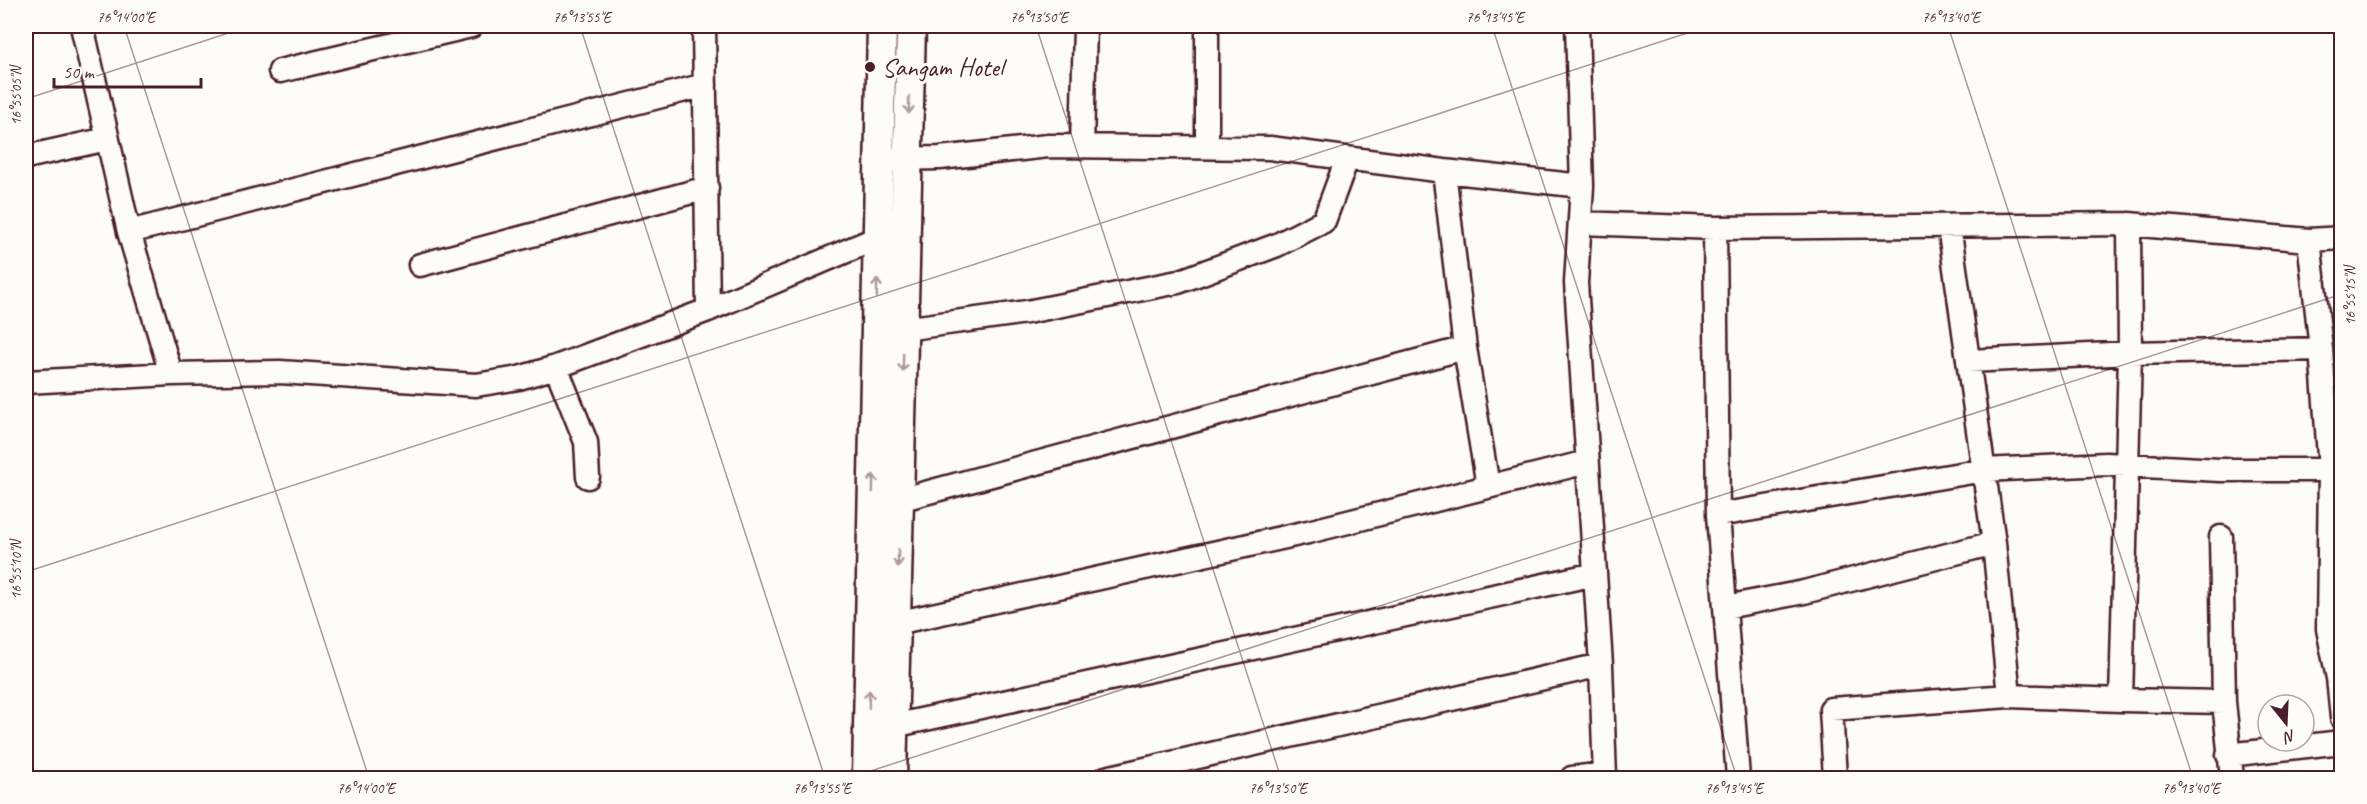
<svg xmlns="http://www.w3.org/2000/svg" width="2367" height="804" viewBox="0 0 2367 804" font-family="Caveat,sans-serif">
	<rect width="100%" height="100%" fill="#fdfcf7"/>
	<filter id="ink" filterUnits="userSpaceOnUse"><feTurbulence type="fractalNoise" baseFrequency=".0167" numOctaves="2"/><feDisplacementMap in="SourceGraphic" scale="12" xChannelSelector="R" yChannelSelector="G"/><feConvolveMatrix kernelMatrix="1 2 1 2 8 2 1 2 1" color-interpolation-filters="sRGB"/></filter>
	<g filter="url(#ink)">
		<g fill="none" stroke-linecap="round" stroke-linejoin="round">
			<defs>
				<path id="minor" d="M82 26 129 232 171 374
					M704 26 708 310
					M1577 26 1582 186 1576 283 1601 665 1605 778
					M280 71 471 26
					M1082 147 1085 26
					M1207 147V26
					M26 157 107 139
					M893 159 940 158 1048 146 1270 148 1444 171 1582 186
					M1444 171 1465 348 1488 486
					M1580 223 1715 228
					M2129 224 2309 240
					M1949 226 1994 543 2009 696
					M129 232 705 85
					M2342 238 2309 240 2321 349 2330 470 2328 629 2338 678 2342 718
					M420 265 707 188
					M889 331 1027 312 1178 282 1277 245 1324 221 1347 159
					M1968 361 2130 353 2321 349
					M556 367 586 442 588 477
					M26 382 171 374 280 372 476 385 519 378 556 367 708 310 877 238
					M899 500 1465 348
					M1718 515 1984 470 2106 464 2220 470H2342
					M2221 537 2224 702
					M1726 607 1804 592 1994 543
					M896 623 1308 532 1587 462
					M879 729 1595 574
					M2228 755 2342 742
					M1106 778 1601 665
					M1572 778 1604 774
					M1738 778 1718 515 1715 228 2129 224 2130 353 2121 700 2224 702 2232 778
					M1835 778 1831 709 2009 696 2121 700"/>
				<path id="major" d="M867 778 882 26
					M892 778 911 26"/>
			</defs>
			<use href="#minor" stroke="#4a1f2b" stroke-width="27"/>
			<use href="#major" stroke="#4a1f2b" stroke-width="33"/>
			<use href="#minor" stroke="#fdfcf7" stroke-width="22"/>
			<use href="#major" stroke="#fdfcf7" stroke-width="28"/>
		</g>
		<defs><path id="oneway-shaft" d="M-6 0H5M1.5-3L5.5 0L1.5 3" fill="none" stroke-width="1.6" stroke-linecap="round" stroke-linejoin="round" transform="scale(1.5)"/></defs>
		<g stroke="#ac999b">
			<use href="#oneway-shaft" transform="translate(909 105) rotate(91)"/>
			<use href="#oneway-shaft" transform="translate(877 288) rotate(-89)"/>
			<use href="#oneway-shaft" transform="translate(903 363) rotate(91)"/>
			<use href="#oneway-shaft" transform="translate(873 483) rotate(-89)"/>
			<use href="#oneway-shaft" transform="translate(898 558) rotate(91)"/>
			<use href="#oneway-shaft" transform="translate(869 699) rotate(-89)"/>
		</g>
	</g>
	<path fill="none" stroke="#4a1f2b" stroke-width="1.5" stroke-opacity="0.45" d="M124 26 369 778M580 26 825 778M1036 26 1281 778M1492 26 1737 778M1948 26 2193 778M26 99 250 26M26 572 1709 26M849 778 2342 294M2308 778 2342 768"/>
	<circle fill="#4a1f2b" stroke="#fdfcf7" stroke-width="2" cx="870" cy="67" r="6"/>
	<g text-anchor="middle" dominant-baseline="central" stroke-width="6" stroke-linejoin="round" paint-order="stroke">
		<g font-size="26" fill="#4a1f2b" stroke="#fdfcf7" text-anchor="start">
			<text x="882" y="67">Sangam Hotel</text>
		</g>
	</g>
	<rect width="2367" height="804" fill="none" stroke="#fdfcf7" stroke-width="66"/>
	<g transform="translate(2286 723) rotate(162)"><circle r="28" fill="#fdfcf7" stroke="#b5a4a5" stroke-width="1.5"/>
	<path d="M0-4.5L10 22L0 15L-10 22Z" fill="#4a1f2b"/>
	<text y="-9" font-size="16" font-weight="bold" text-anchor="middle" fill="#4a1f2b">N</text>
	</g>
	<path d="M54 78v9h147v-9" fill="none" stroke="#4a1f2b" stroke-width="3"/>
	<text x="63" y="78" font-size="18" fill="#4a1f2b" stroke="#fdfcf7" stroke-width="4.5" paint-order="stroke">50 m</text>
	<rect x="33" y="33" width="2301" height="738" fill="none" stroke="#4a1f2b" stroke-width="2"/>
	<g font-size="15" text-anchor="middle" fill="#4a1f2b">
		<text x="126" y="22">76°14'00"E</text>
		<text x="582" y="22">76°13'55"E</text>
		<text x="1039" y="22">76°13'50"E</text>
		<text x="1495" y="22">76°13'45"E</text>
		<text x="1951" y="22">76°13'40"E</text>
		<text transform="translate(16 96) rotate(-90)" y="5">16°55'05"N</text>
		<text transform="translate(2350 296) rotate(-90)" y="5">16°55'15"N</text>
		<text transform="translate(16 570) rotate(-90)" y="5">16°55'10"N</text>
		<text x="366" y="793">76°14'00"E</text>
		<text x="822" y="793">76°13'55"E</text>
		<text x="1278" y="793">76°13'50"E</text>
		<text x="1734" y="793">76°13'45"E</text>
		<text x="2191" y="793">76°13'40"E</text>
	</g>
</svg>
